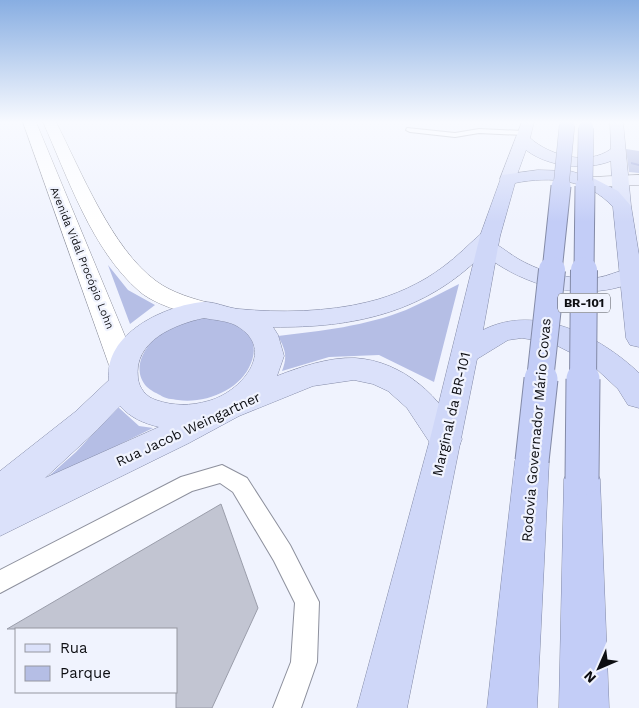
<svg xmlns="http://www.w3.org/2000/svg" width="639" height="708" viewBox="0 0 639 708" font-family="'Work Sans',sans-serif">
	<rect width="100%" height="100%" fill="#f0f3fe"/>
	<path fill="#b5bee5" d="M626 149 639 151V173L629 172Z
		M108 265 128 290 155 305 130 324Z
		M459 284 434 382 379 355 329 357 282 371C288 356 285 349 278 336 321 331 366 326 406 310 424 302 441 293 459 284Z
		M208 318C214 318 221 318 227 320 236 323 243 328 249 335 255 343 255 354 251 363 241 390 205 404 178 400 172 399 165 399 160 395 156 393 150 390 147 387 128 367 149 339 168 328 180 321 195 319 208 318Z
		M118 407 139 426 153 428 41 483 76 452Z"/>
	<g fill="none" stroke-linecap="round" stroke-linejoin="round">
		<path fill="#99a4d8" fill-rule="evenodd" d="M631 162 639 164V166L631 164Z"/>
	</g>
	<path fill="#c2c5d2" stroke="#9a9daa" d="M221 504 258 608 212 708H176V629H7Z"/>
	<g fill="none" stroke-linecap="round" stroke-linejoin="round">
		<defs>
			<path id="service" d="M407 128 455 133 479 129 524 131 528 133 524 135 479 133 455 137 410 132 406 130Z
				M222 465 247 478 290 545 319 602 317 662 301 708H273L291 662 295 603 274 561 233 492 220 483 192 491 0 593V570L181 477Z"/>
			<path id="tertiary" d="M23 122H36L137 365 133 372 123 376 113 372 109 365Z
				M43 122H56C81 171 112 249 156 281 172 293 194 299 213 304L216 310 213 316C201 319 191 315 180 311 167 307 149 300 139 291 92 250 68 178 43 122Z"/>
			<path id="secondary" d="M639 175V185L592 187 586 186 584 182 586 178 592 177Z"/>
			<path id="primary" d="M522 122H534L530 138C550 156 588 166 611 149L610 122H623L631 206 628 210 622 211 616 210 613 206 611 161C586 171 548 167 526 150L514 183H502L500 179Z
				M490 230 497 232 500 236 494 243C503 248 511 255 520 260 542 272 569 280 594 278 610 277 624 266 639 270V280C587 304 527 288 483 254 425 313 353 328 273 327L278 335 284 356 277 376C300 367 329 357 355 358 403 361 442 397 462 439L458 449 446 453 434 449 407 408 388 391 373 384 354 380 313 386 239 416 189 443 0 536V471L75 412 109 380C104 333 165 306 202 302 214 301 227 308 239 309 280 313 328 312 368 302 394 296 422 283 443 267 457 257 470 243 483 232ZM204 318C214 320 229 321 237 326 278 350 240 393 208 401 191 406 173 406 156 400 146 397 139 388 138 378 133 341 175 324 204 318ZM120 406C131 418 143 423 159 427L45 478 97 430Z"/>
			<path id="trunk" d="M538 170 570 171 591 177 618 191 631 206 639 255V347L630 345 626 338 613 207C588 179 551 176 515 183L500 236 483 330C536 303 600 336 639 373V408L628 405 618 389 589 362 552 343 522 338 508 340 477 359 407 708H357L430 439 480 236 502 175Z"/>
			<path id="motorway" d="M532 445 544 450 549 461 537 708H487L515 461 520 450Z
				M582 462 594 467 600 479 609 708H559L564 479 570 467Z"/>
		</defs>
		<use href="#service" stroke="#8d909d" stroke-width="2"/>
		<use href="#tertiary" stroke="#8d909d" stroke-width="1"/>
		<use href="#secondary" stroke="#8d909d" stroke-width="1"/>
		<use href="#primary" stroke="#838aa7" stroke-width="1"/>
		<use href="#trunk" stroke="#838aa7" stroke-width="1"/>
		<use href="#motorway" stroke="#838aa7" stroke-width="1"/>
		<use href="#service" fill="#fff" fill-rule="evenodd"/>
		<use href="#tertiary" fill="#fff" fill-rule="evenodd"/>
		<use href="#secondary" fill="#edf0fd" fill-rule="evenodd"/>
		<use href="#primary" fill="#dbe1fa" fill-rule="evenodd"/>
		<use href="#trunk" fill="#cfd7f8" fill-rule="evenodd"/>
		<use href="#motorway" fill="#c3cdf7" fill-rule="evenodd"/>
		<defs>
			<path id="motorway-bridge-far3" d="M561 187 567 125
				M585 187 586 128"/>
			<path id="motorway-bridge-far2" d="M552 271 561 186
				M584 271 585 186"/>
			<path id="motorway-bridge-far1" d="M540 380 552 270
				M583 380 584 270"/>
			<path id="motorway-bridge" d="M532 461 541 379
				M582 479 583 379"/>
		</defs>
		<use href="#motorway-bridge-far3" stroke="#838aa7" stroke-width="16" stroke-linecap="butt"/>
		<use href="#motorway-bridge-far2" stroke="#838aa7" stroke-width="21" stroke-linecap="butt"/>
		<use href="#motorway-bridge-far1" stroke="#838aa7" stroke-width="28" stroke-linecap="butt"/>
		<use href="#motorway-bridge" stroke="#838aa7" stroke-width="35" stroke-linecap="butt"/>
		<use href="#motorway-bridge-far3" stroke="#c3cdf7" stroke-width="15"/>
		<use href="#motorway-bridge-far2" stroke="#c3cdf7" stroke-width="19"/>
		<use href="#motorway-bridge-far1" stroke="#c3cdf7" stroke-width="26"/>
		<use href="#motorway-bridge" stroke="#c3cdf7" stroke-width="33"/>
	</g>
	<linearGradient id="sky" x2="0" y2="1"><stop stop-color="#88aee2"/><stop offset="0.55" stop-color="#f8faff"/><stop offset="1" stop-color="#f8faff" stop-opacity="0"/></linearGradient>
	<rect width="639" height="222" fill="url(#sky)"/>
	<g text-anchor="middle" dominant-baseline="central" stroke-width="4.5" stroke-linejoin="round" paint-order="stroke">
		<g font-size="11" fill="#0d0e12" stroke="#f0f3fe">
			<text transform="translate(82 258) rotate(68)">Avenida Vidal Procópio Lohn</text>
		</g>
		<rect fill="#f0f3fe" stroke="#515359" stroke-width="1" x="558" y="293.5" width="52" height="19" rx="4"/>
		<g font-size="12" font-weight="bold" fill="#0d0e12">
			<text x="584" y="303">BR-101</text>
		</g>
		<g font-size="14" fill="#0d0e12" stroke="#f0f3fe">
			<text transform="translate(451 414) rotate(-77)">Marginal da BR-101</text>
			<text transform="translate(188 429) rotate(-25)">Rua Jacob Weingartner</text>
			<text transform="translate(536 430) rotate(-85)">Rodovia Governador Mário Covas</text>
		</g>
	</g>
	<rect x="15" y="628" width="162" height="65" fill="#f0f3fe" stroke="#9597a0"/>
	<rect x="25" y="644" width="25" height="8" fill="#dbe1fa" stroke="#9597a0"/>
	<text x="60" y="653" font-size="15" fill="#0d0e12">Rua</text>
	<rect x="25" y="666" width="25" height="15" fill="#b5bee5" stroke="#9597a0"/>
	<text x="60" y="678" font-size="15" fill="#0d0e12">Parque</text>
	<g transform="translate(599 668) rotate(225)" stroke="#f0f3fe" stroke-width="4" paint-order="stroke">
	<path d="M0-4L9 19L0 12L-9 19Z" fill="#0d0e12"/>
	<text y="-8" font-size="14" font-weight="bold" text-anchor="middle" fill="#0d0e12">N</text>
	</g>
</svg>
